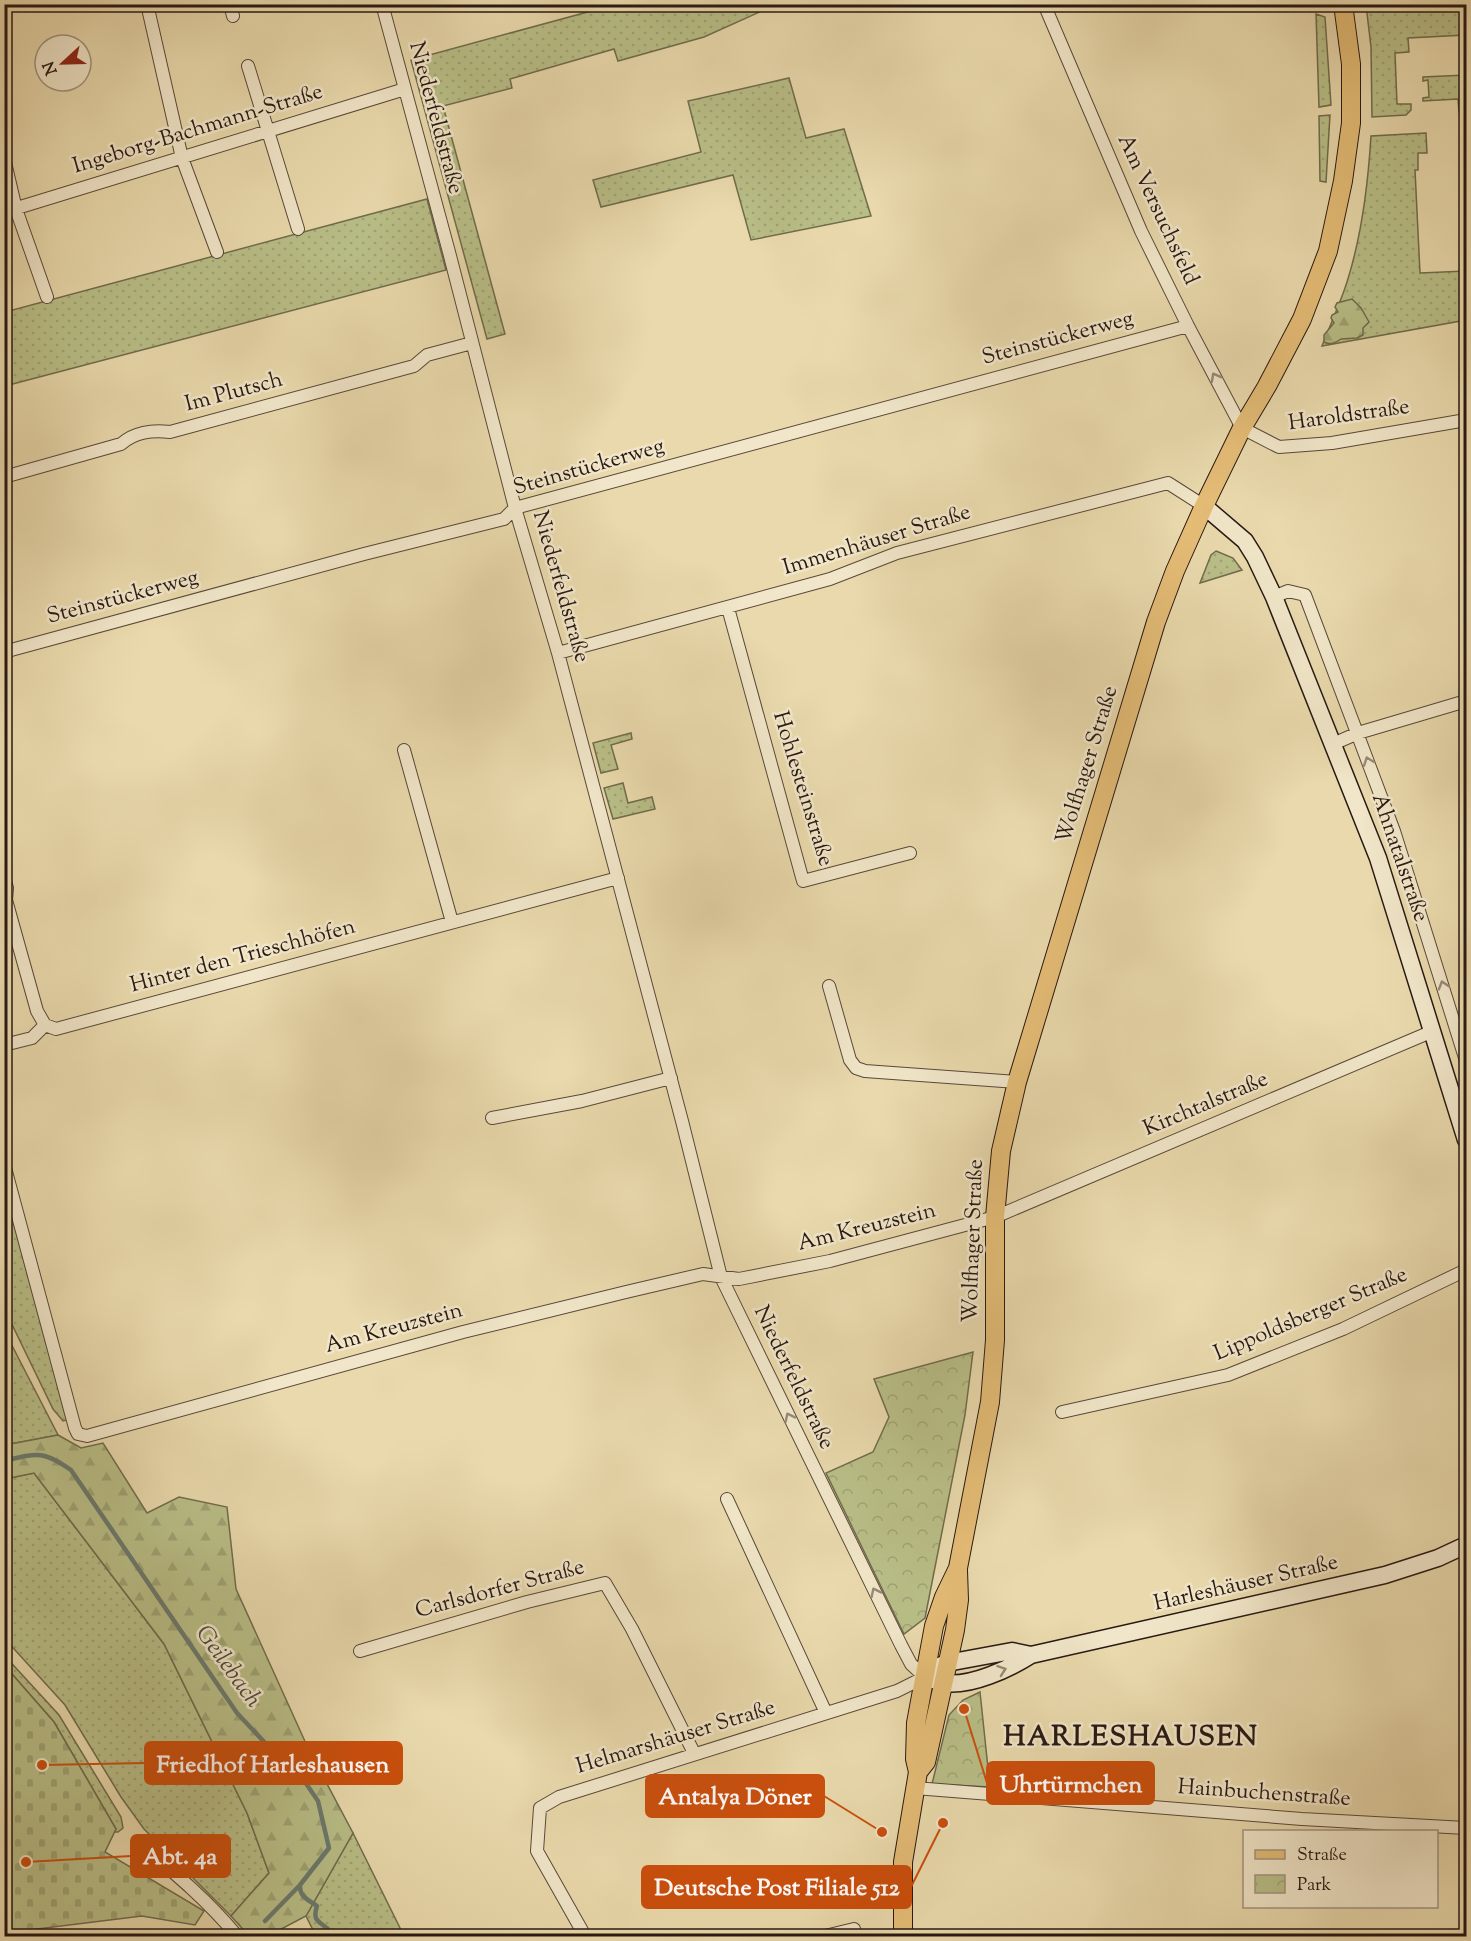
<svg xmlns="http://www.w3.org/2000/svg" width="1471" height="1941" viewBox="0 0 1471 1941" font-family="'Sorts Mill Goudy',serif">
	<defs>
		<pattern id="grass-dots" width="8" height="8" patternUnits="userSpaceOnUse" patternTransform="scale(1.5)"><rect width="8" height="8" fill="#b9be87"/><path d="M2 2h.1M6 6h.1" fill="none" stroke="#9fa374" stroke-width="1.8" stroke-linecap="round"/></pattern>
		<pattern id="forest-firs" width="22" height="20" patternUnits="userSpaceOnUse" patternTransform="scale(1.5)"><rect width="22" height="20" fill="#b9be87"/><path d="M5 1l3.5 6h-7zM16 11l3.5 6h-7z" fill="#9fa374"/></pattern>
		<pattern id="cemetery-stones" width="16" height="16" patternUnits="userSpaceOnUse" patternTransform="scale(1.5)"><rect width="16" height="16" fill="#b9be87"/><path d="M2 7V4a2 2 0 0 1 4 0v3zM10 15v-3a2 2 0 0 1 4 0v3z" fill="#9fa374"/></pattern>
		<pattern id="park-crowns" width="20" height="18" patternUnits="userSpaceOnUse" patternTransform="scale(1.5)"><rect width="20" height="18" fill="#b9be87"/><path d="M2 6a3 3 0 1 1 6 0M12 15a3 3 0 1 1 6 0" fill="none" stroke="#9fa374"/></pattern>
	</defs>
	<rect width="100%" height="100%" fill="#e9d9ac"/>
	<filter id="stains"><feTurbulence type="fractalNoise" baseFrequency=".00333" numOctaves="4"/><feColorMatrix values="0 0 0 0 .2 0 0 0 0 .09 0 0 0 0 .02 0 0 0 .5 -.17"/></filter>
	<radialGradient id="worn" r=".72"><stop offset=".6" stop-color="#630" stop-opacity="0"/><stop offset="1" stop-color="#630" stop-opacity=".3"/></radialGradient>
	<path fill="url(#grass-dots)" stroke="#706c4d" stroke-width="1.5" d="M617 4 775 5 704 37 618 61 614 49 510 79 512 88 443 106 505 334 487 339 411 60Z
		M1366 5 1466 9V35L1408 38 1409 52 1395 53 1397 104H1411V110L1406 115 1372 117 1371 47Z
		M1316 14 1325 17 1331 105 1319 107Z
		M1466 75V98L1463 99 1464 111 1459 112 1458 99 1423 101V98L1429 97 1428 80 1423 81V77Z
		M789 78 806 138 844 129 871 216 751 240 733 175 601 207 593 180 701 152 688 101Z
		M1330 115 1326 182 1320 181 1319 116Z
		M1426 133 1427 153H1418V170H1415L1420 273 1466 271V320L1322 346C1330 325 1340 304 1347 282 1362 235 1368 185 1371 136Z
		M427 199 446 270 5 386V312Z
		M1216 551 1233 558 1242 570 1200 583 1211 555Z
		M631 733 632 739 611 745 618 769 601 773 593 743Z
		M623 783 628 803 652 797 655 809 613 819 604 788Z
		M4 1187 67 1420 63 1421 53 1409 5 1310Z
		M4 1330 58 1435 5 1445Z
		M34 1473 164 1644 247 1813 269 1873 231 1916 144 1829 121 1797 65 1705 5 1639V1479Z
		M4 1655 59 1715 121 1817 123 1828 118 1832H114L116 1829 54 1722 5 1666Z
		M353 1833 404 1936H316L306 1916Z"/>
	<path fill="url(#forest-firs)" stroke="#706c4d" stroke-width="1.5" d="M1352 299 1361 308 1369 322 1363 328V335L1357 338 1341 339C1336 343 1329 345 1324 342V335L1334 323 1331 318 1332 315 1338 312 1335 307 1337 303Z
		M58 1435 81 1448 103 1443 147 1513 179 1497 227 1507 236 1589 308 1748 353 1833 306 1916 268 1936H249L231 1916 269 1873 247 1813 164 1644 34 1473 5 1479V1445Z"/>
	<path fill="url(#cemetery-stones)" stroke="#706c4d" stroke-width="1.5" d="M5 1666 54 1722 116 1829 105 1852 204 1911 195 1925 142 1916 5 1933Z"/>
	<path fill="url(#park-crowns)" stroke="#706c4d" stroke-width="1.5" d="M973 1352 965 1415 925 1618 904 1634 826 1473 873 1452 889 1417 874 1379Z
		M980 1692 990 1787 932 1784 949 1715 963 1700Z"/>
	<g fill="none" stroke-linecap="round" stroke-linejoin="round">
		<path stroke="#6b7a6e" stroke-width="4.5" d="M4 1461C37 1453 43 1450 71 1470L237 1713 268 1746 292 1763 318 1801 329 1848 300 1885C299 1897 309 1900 317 1906 312 1921 319 1921 328 1929L327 1936
			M265 1921 300 1885"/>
		<defs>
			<path id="street" d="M147 4 182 158 217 252
				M230 4 233 16
				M382 4 449 252 515 508 558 653 682 1121 721 1277 901 1645 911 1664 925 1677 897 1691 559 1797 540 1808 537 1851 585 1936
				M1044 4 1141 231 1188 326 1242 428 1279 447 1332 443 1466 420
				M248 66 298 229
				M4 158 16 209 47 297
				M4 212 405 89
				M4 477 121 444C135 432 151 430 170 432L414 366 427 355 472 343
				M1274 597 1288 591 1305 595 1394 831 1466 1061
				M728 608 803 881 910 853
				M558 653 830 579 897 553 1168 483 1204 506
				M4 654 11 650 364 554 504 519 515 508 1188 326
				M1333 744 1358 733 1466 701
				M404 750 452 922
				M4 878 7 888 6 900 37 1011 45 1025 56 1029 618 878
				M829 986 850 1060 856 1068 865 1071 1017 1082
				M4 1045 32 1038 45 1025
				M492 1118 582 1101 671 1078
				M4 1164 75 1428 78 1434 87 1436 463 1332 626 1292 703 1274 739 1279 830 1261 995 1217 1433 1031
				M1062 1412 1228 1375 1343 1329 1466 1270
				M727 1499 826 1713
				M360 1651 527 1602 605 1583 632 1629 694 1753
				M915 1788 1302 1819 1466 1828
				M141 1845C176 1874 209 1902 237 1936
				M825 1936 854 1929"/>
			<path id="secondary" d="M1204 506 1245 541 1255 557 1274 597 1378 858 1466 1140
				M925 1677C931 1679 938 1682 944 1683 970 1687 1009 1669 1031 1655L1385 1575 1438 1558 1466 1545
				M925 1677 937 1667 947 1663 1012 1651 1031 1655"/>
			<path id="primary" d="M918 1772 915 1759 916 1723 934 1626 944 1597 958 1568 990 1402 995 1340V1217L1001 1151 1017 1082 1156 622 1175 571 1204 506 1242 428 1267 386 1302 319 1328 251 1343 181 1351 123V64L1343 4
				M903 1936V1862L918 1772 926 1762 955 1630 959 1600 958 1570"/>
		</defs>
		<use href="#street" stroke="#584939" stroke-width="14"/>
		<use href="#secondary" stroke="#281913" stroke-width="19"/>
		<use href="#primary" stroke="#281913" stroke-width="20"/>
		<use href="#street" stroke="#f1e6c9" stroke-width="12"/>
		<use href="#secondary" stroke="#f1e6c9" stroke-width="16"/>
		<use href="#primary" stroke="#e4bc76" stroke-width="18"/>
	</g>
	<defs><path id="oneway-chevron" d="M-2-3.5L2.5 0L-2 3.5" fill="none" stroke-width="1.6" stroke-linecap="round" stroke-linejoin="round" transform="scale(1.5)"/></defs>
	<g stroke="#978a77">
		<use href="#oneway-chevron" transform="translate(1215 377) rotate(-118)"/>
		<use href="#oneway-chevron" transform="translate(1368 761) rotate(-110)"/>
		<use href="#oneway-chevron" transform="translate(1443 985) rotate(-107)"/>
		<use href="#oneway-chevron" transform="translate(789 1417) rotate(-116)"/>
		<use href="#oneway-chevron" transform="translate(875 1592) rotate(-116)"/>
		<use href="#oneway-chevron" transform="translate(1002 1670) rotate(-19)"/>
	</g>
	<g text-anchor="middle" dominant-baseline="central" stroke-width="5" stroke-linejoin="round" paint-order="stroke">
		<g font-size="22" fill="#281913" stroke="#f1e6c9">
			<text transform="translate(435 118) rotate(75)">Niederfeldstraße</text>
			<text transform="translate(198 130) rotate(-17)">Ingeborg-Bachmann-Straße</text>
			<text transform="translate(1157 210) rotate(65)">Am Versuchsfeld</text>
			<text transform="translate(1058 339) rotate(-15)">Steinstückerweg</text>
			<text transform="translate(234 393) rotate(-15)">Im Plutsch</text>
			<text transform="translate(1349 416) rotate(-8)">Haroldstraße</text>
			<text transform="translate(589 468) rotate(-16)">Steinstückerweg</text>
			<text transform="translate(877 541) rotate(-17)">Immenhäuser Straße</text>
			<text transform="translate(560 587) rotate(74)">Niederfeldstraße</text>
			<text transform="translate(123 598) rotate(-15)">Steinstückerweg</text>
			<text transform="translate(1088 765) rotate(-73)">Wolfhager Straße</text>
			<text transform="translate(802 789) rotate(73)">Hohlesteinstraße</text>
			<text transform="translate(1399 858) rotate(71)">Ahnatalstraße</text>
			<text transform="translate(243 957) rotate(-15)">Hinter den Trieschhöfen</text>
			<text transform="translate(1206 1105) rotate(-23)">Kirchtalstraße</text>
			<text transform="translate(867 1228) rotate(-14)">Am Kreuzstein</text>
			<text transform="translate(974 1241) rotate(-88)">Wolfhager Straße</text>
			<text transform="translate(1311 1315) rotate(-23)">Lippoldsberger Straße</text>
			<text transform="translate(394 1329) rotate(-15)">Am Kreuzstein</text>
			<text transform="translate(793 1378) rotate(64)">Niederfeldstraße</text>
			<text transform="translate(1246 1584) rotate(-13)">Harleshäuser Straße</text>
			<text transform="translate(500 1590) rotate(-15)">Carlsdorfer Straße</text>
			<text transform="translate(676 1738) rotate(-17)">Helmarshäuser Straße</text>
			<text transform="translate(1264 1794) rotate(4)">Hainbuchenstraße</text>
		</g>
		<g font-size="24" font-style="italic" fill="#494940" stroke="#f1e6c9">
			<text transform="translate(228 1667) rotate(54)">Geilebach</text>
		</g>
		<g font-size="28" font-weight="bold" letter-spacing="1.5" fill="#281913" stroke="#f1e6c9">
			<text x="1131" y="1738">HARLESHAUSEN</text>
		</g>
	</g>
	<path fill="none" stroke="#cb4f0d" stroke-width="2" d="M42 1765L145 1763M964 1709L987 1783M882 1832L824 1796M26 1862L131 1856M943 1823L911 1887"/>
	<g fill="#cb4f0d" stroke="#f1e6c9" stroke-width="2">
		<circle cx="42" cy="1765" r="6"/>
		<circle cx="964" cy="1709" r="6"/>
		<circle cx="882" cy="1832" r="6"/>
		<circle cx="26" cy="1862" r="6"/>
		<circle cx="943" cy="1823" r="6"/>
	</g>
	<g fill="#cb4f0d" stroke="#cb4f0d" stroke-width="2">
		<rect x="145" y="1742" width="257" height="42" rx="6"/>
		<rect x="987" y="1762" width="167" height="42" rx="6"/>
		<rect x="646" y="1775" width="178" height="42" rx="6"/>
		<rect x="131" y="1835" width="99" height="42" rx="6"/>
		<rect x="642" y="1866" width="269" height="42" rx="6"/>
	</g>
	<g font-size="24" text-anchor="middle" font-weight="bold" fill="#fff">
		<text x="273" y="1772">Friedhof Harleshausen</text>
		<text x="1071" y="1792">Uhrtürmchen</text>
		<text x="735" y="1804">Antalya Döner</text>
		<text x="180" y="1864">Abt. 4a</text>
		<text x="777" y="1895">Deutsche Post Filiale 512</text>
	</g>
	<rect width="1471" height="1941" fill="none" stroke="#e9d9ac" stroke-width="24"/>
	<rect x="6" y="6" width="1459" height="1929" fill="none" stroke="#281913" stroke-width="3"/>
	<rect x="12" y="12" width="1447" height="1917" fill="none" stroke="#281913" stroke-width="1.5"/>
	<rect x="1243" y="1830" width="195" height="78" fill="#f1e6c9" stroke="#a19480" stroke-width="1.5"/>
	<rect x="1255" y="1850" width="30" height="9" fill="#e4bc76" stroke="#a19480" stroke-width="1.5"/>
	<text x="1297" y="1860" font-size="18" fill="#281913">Straße</text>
	<rect x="1255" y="1875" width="30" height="18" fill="url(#park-crowns)" stroke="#a19480" stroke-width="1.5"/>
	<text x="1297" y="1890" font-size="18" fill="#281913">Park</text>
	<g transform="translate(63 63) rotate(248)"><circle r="28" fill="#f1e6c9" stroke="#a19480" stroke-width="1.5"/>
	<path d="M0-4.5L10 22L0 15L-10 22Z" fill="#8f2418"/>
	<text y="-9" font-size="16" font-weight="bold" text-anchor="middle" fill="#281913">N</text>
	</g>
	<rect width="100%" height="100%" filter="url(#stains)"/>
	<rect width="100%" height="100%" fill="url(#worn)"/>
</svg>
